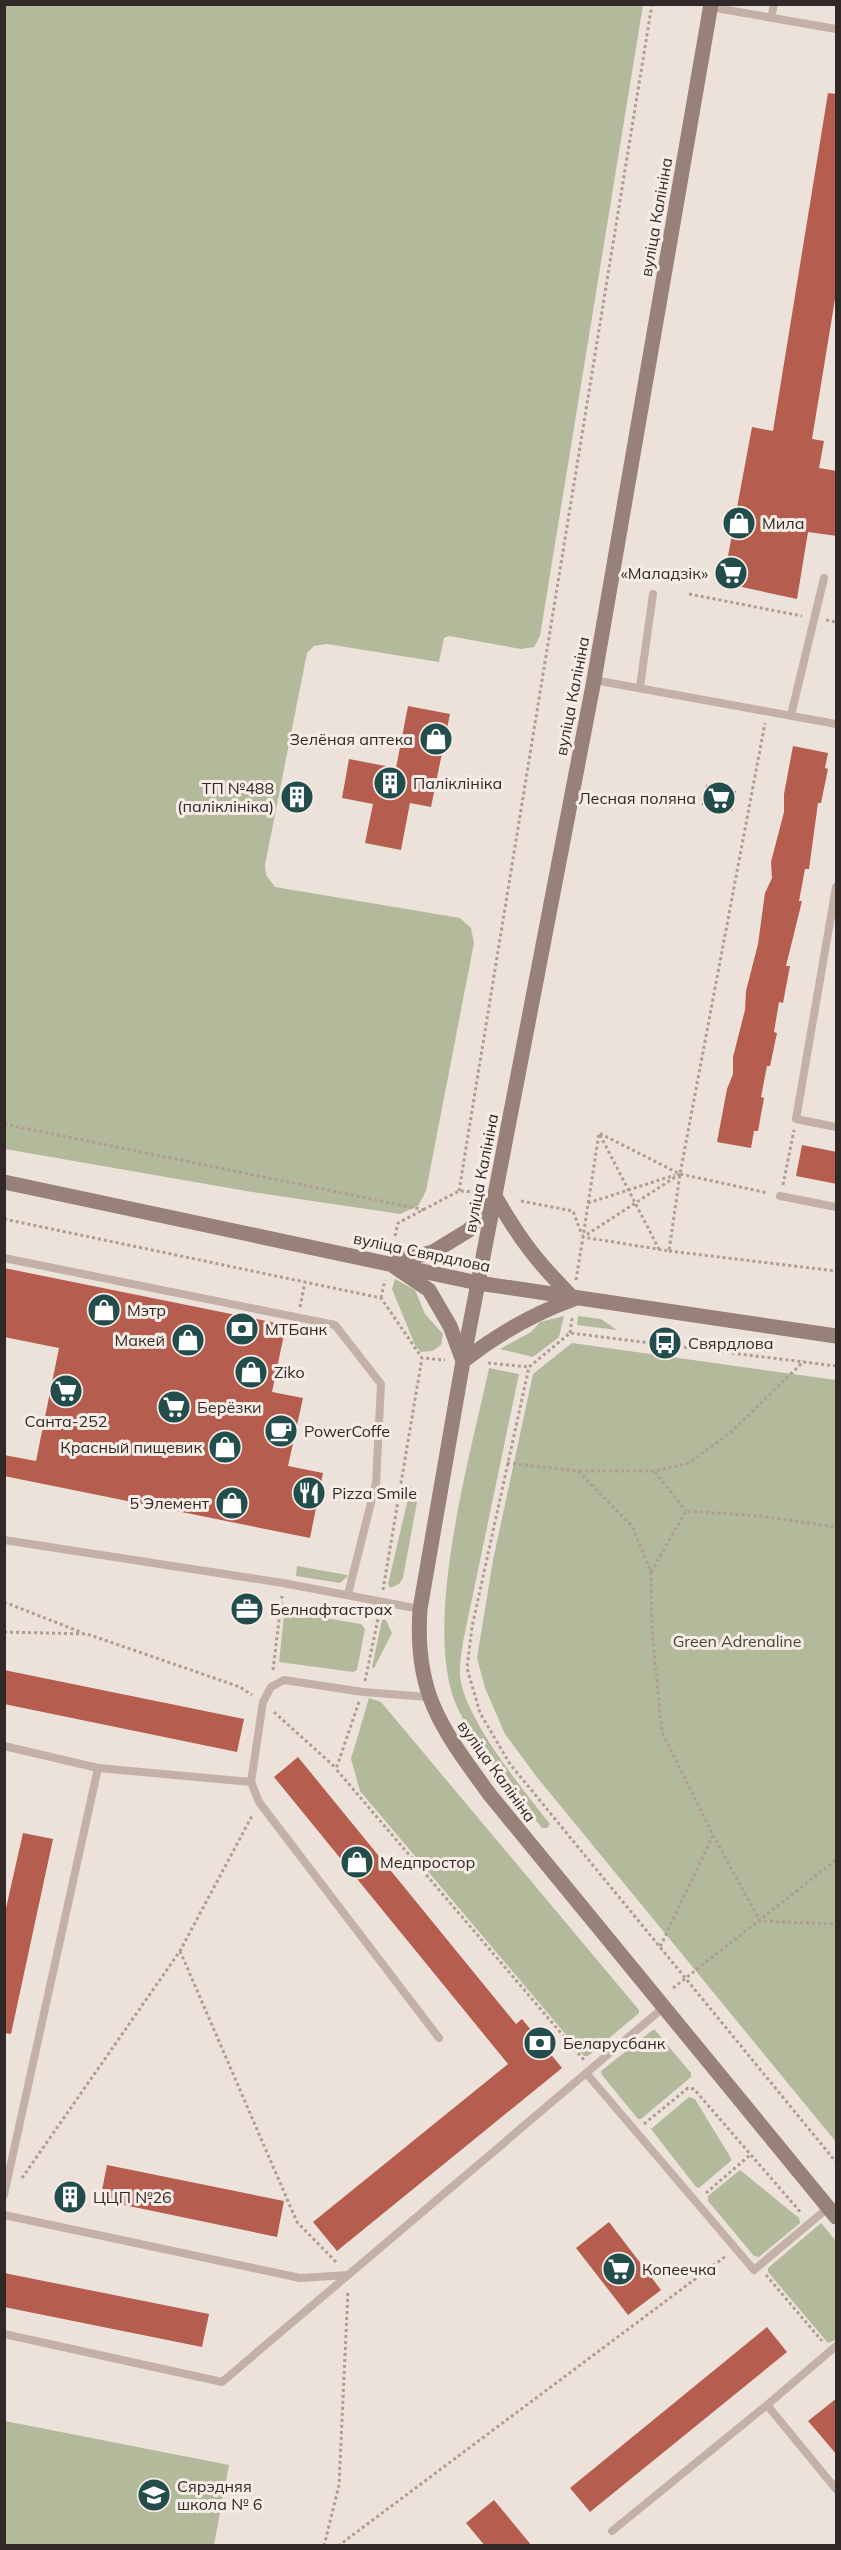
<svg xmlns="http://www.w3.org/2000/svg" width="841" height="2550" viewBox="0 0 841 2550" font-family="Mulish,sans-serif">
	<rect width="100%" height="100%" fill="#ede2da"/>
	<path fill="#b3ba9c" d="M4 5H643L540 636 534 647 521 649 449 636 444 638 439 662 327 644 314 646 307 653 265 865 266 875 275 887 460 918 471 928 474 943 426 1191 418 1206 400 1214 252 1192 5 1149Z
		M395 1279 415 1290 425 1314 443 1334 441 1345 432 1351 421 1352 415 1345 392 1289Z
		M564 1316 559 1337 533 1357 500 1349 531 1332 540 1322Z
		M578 1316 601 1319 617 1330 577 1325Z
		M572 1343 836 1380V2142L536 1776 505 1734 485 1688 477 1658 493 1560 533 1374Z
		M489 1368 519 1374 463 1642C462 1652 459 1664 460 1675 463 1717 524 1791 550 1824L547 1828H542C512 1790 479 1752 458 1709 420 1630 471 1454 489 1368Z
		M411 1486 417 1502 403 1578 399 1584 390 1588 388 1584Z
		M297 1566 347 1575 348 1576 340 1583 296 1576Z
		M289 1612 361 1624 365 1629 357 1670 353 1672 279 1662 284 1615Z
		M382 1620H386L392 1633 374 1668 372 1667Z
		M369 1698 381 1702 639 2010V2013L588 2056H584L360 1791 351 1759Z
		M654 2029 691 2073V2077L641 2119H638L602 2075 601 2071Z
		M689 2097 695 2099 732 2160 699 2188 696 2187 651 2129Z
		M740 2170 799 2218 800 2223 759 2257 754 2256 708 2201V2196Z
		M821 2223 836 2241V2340L828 2343 768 2272V2268Z
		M5 2421 229 2465 214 2545H5Z"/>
	<path fill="#b55e4f" d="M828 93 837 94V287L812 439 824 441 819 468 837 471V536L808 532 797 599 723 583 752 427 773 431Z
		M408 706 450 714 431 807 410 803 401 850 365 843 373 804 342 798 349 759 396 768Z
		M793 746 828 753 825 768 828 769 821 803H818L809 869H805L799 901H802L786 966H790L783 1003 779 1002 774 1032 777 1033 770 1066H767L761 1097 764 1098 758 1131H754L751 1148 717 1142 727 1089 733 1074V1057L745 1010 746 991 758 944 765 893 772 878 771 862 784 812V794Z
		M706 785 736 791 732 811 702 805Z
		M802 1145 837 1152V1184L796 1176Z
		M4 1268 286 1325 272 1392 303 1398 288 1466 323 1473 310 1538 4 1476V1455L36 1461 59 1348 4 1337Z
		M4 1670 244 1719 237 1752 4 1704Z
		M298 1757 516 2024 522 2019 562 2068 337 2251 313 2222 508 2064 274 1777Z
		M23 1833 53 1839 11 2034 4 2033V1917Z
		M107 2165 284 2201 277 2237 100 2200Z
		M609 2222 661 2290 628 2315 576 2248Z
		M4 2273 209 2314 202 2347 4 2307Z
		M767 2327 787 2352 590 2512 570 2488Z
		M837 2398V2455L808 2421Z
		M494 2500 532 2546H485L466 2523Z"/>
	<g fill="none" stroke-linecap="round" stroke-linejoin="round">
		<path stroke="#af9c92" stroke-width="3" stroke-dasharray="3 3" stroke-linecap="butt" d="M689 594 802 616
			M826 620 836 622
			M4 1124 425 1210
			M600 1135 659 1249
			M680 1174 583 1237 599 1133 680 1174 768 1193
			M783 1185 794 1130
			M459 1191 652 4
			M521 1201 573 1211 582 1235
			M588 1203 675 1175
			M4 1219 381 1298 422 1358 445 1360
			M395 1236 398 1223 459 1191 478 1192
			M669 1251 836 1271
			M576 1280 583 1237 669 1251 680 1174 765 723
			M381 1298 385 1280
			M300 1307 305 1282
			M570 1333 572 1318
			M488 1363 529 1367
			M836 1366 570 1333 529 1367 472 1627 467 1668 480 1713 510 1764 836 2162
			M507 1463 578 1471 632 1526 651 1572 652 1631 662 1732 713 1835 660 1947
			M579 1471H655L689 1463 730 1433 804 1361
			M655 1472 686 1511
			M651 1572 686 1511 760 1516 836 1527
			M383 1590 422 1358
			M4 1602 83 1633
			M4 1632 87 1634 240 1687 252 1695
			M273 1670 282 1596
			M365 1681 379 1614
			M359 1702 336 1769 584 2060
			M274 1712 336 1768
			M713 1835 760 1921 836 1924
			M180 1951 297 2222 337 2263
			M673 1988 836 1860
			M644 2124 688 2088 694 2089 802 2214
			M22 2178 180 1951 253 1814
			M706 2193 750 2155
			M766 2275 822 2341
			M324 2546 339 2485 348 2291
			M338 2546 726 2256"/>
		<path stroke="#c3b1a7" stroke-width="8" d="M710 7 836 29
			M771 18 774 4
			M594 680 836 724
			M640 687 653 594
			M791 715 824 578
			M836 887 796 1119 836 1127
			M780 1196 836 1207
			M4 1258 335 1325 381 1384 376 1483 348 1594
			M4 1540 283 1583 420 1609
			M4 1746 98 1768
			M251 1782 259 1802 439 2038
			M586 2073 754 2270 829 2207
			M4 2195 98 1768 251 1782 263 1702 271 1687 284 1680 363 1692 428 1697
			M4 2215 300 2278 348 2275
			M4 2334 222 2382 664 2007
			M836 2346 767 2405 836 2489
			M612 2531 767 2405"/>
		<path stroke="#978179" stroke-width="15" d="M711 4 594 680 463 1361 420 1609C414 1694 442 1729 490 1795L836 2217
			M4 1182 478 1283 836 1336
			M495 1196C520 1240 538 1263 574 1299 532 1314 498 1334 463 1361L450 1326 429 1290 389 1263 433 1252 469 1230Z"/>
	</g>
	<defs>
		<symbol id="shop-disc" viewBox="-11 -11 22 22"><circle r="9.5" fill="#224d4c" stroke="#f6ece5"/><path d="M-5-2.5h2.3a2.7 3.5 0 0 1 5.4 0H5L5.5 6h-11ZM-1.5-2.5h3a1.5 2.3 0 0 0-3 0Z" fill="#fff"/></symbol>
		<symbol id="supermarket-disc" viewBox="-11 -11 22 22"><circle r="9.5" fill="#224d4c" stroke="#f6ece5"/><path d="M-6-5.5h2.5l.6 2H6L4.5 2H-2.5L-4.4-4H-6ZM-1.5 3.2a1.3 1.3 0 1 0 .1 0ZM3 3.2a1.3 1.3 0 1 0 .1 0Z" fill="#fff"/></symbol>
		<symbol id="building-disc" viewBox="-11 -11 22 22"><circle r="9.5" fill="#224d4c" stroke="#f6ece5"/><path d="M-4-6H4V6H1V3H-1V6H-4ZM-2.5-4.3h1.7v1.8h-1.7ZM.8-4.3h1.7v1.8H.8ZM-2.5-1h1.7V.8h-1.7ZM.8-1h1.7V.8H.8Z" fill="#fff"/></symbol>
		<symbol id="bank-disc" viewBox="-11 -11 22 22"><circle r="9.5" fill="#224d4c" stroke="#f6ece5"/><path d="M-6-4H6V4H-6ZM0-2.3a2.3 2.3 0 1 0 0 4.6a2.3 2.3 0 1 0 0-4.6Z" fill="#fff"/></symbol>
		<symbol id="bus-disc" viewBox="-11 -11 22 22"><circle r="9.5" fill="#224d4c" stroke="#f6ece5"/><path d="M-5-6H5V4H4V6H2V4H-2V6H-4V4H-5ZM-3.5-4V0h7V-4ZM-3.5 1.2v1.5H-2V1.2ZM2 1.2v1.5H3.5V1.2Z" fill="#fff"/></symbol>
		<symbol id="cafe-disc" viewBox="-11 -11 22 22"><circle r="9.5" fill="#224d4c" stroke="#f6ece5"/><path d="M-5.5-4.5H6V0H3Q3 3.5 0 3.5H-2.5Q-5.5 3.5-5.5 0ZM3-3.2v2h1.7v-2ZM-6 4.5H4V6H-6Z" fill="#fff"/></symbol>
		<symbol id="restaurant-disc" viewBox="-11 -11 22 22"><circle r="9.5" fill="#224d4c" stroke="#f6ece5"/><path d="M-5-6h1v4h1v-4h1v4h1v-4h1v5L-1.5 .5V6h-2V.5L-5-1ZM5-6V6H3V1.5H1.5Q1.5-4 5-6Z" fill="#fff"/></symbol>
		<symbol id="office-disc" viewBox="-11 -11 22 22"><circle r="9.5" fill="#224d4c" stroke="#f6ece5"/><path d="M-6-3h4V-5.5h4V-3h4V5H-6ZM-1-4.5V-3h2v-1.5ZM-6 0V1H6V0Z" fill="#fff"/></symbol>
		<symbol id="school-disc" viewBox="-11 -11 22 22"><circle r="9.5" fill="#224d4c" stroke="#f6ece5"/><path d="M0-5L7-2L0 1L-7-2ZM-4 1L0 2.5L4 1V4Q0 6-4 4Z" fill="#fff"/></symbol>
	</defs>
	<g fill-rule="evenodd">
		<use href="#shop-disc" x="720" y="504" width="38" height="38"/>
		<use href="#supermarket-disc" x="712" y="554" width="38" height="38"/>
		<use href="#shop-disc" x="417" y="720" width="38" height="38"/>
		<use href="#building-disc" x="371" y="764" width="38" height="38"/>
		<use href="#building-disc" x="278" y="778" width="38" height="38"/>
		<use href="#supermarket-disc" x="700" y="779" width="38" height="38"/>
		<use href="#shop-disc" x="85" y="1291" width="38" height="38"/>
		<use href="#bank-disc" x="223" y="1310" width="38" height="38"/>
		<use href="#shop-disc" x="169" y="1321" width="38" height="38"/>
		<use href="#bus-disc" x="646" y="1324" width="38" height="38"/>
		<use href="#shop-disc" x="232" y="1353" width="38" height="38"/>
		<use href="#supermarket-disc" x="47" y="1372" width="38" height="38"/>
		<use href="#supermarket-disc" x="155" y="1388" width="38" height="38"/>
		<use href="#cafe-disc" x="262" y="1412" width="38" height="38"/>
		<use href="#shop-disc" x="206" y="1428" width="38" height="38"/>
		<use href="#restaurant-disc" x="290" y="1474" width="38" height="38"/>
		<use href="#shop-disc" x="213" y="1484" width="38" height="38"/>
		<use href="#office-disc" x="228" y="1590" width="38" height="38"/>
		<use href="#shop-disc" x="338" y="1843" width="38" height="38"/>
		<use href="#bank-disc" x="521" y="2024" width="38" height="38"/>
		<use href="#building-disc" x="51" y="2178" width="38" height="38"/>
		<use href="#supermarket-disc" x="600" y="2250" width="38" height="38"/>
		<use href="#school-disc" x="135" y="2476" width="38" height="38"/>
	</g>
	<g text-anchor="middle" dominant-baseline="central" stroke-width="6" stroke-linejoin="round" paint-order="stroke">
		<g font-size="16" fill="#312927" stroke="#f6ece5">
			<text transform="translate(656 217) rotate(-80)">вуліца Калініна</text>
			<text transform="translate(572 696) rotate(-79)">вуліца Калініна</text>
			<text transform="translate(481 1173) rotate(-79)">вуліца Калініна</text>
			<text transform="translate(422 1252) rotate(12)">вуліца Свярдлова</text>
			<text transform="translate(497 1771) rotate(54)">вуліца Калініна</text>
		</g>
		<g font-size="16" fill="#312927" stroke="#f6ece5" text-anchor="start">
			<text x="762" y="523">Мила</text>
			<text x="708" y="573" text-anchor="end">«Маладзік»</text>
			<text x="413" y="739" text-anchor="end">Зелёная аптека</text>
			<text x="413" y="783">Паліклініка</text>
			<text x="274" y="788" text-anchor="end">ТП №488<tspan x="274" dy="18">(паліклініка)</tspan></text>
			<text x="696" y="798" text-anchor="end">Лесная поляна</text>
			<text x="127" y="1310">Мэтр</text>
			<text x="265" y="1329">МТБанк</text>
			<text x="165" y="1340" text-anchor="end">Макей</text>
			<text x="688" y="1343">Свярдлова</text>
			<text x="274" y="1372">Ziko</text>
			<text x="197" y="1407">Берёзки</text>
			<text x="66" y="1421" text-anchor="middle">Санта-252</text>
			<text x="304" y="1431">PowerCoffe</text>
			<text x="202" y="1447" text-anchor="end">Красный пищевик</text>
			<text x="332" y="1493">Pizza Smile</text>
			<text x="209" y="1503" text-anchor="end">5 Элемент</text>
			<text x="270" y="1609">Белнафтастрах</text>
			<text x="380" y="1862">Медпростор</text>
			<text x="563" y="2043">Беларусбанк</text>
			<text x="93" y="2197">ЦЦП №26</text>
			<text x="642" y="2269">Копеечка</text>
			<text x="177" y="2486">Сярэдняя<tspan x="177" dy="18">школа № 6</tspan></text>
		</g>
		<g font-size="16" fill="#444c2e" stroke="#f6ece5">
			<text x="737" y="1641">Green Adrenaline</text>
		</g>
	</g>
	<rect width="841" height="2550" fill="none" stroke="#312927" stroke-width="12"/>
</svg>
